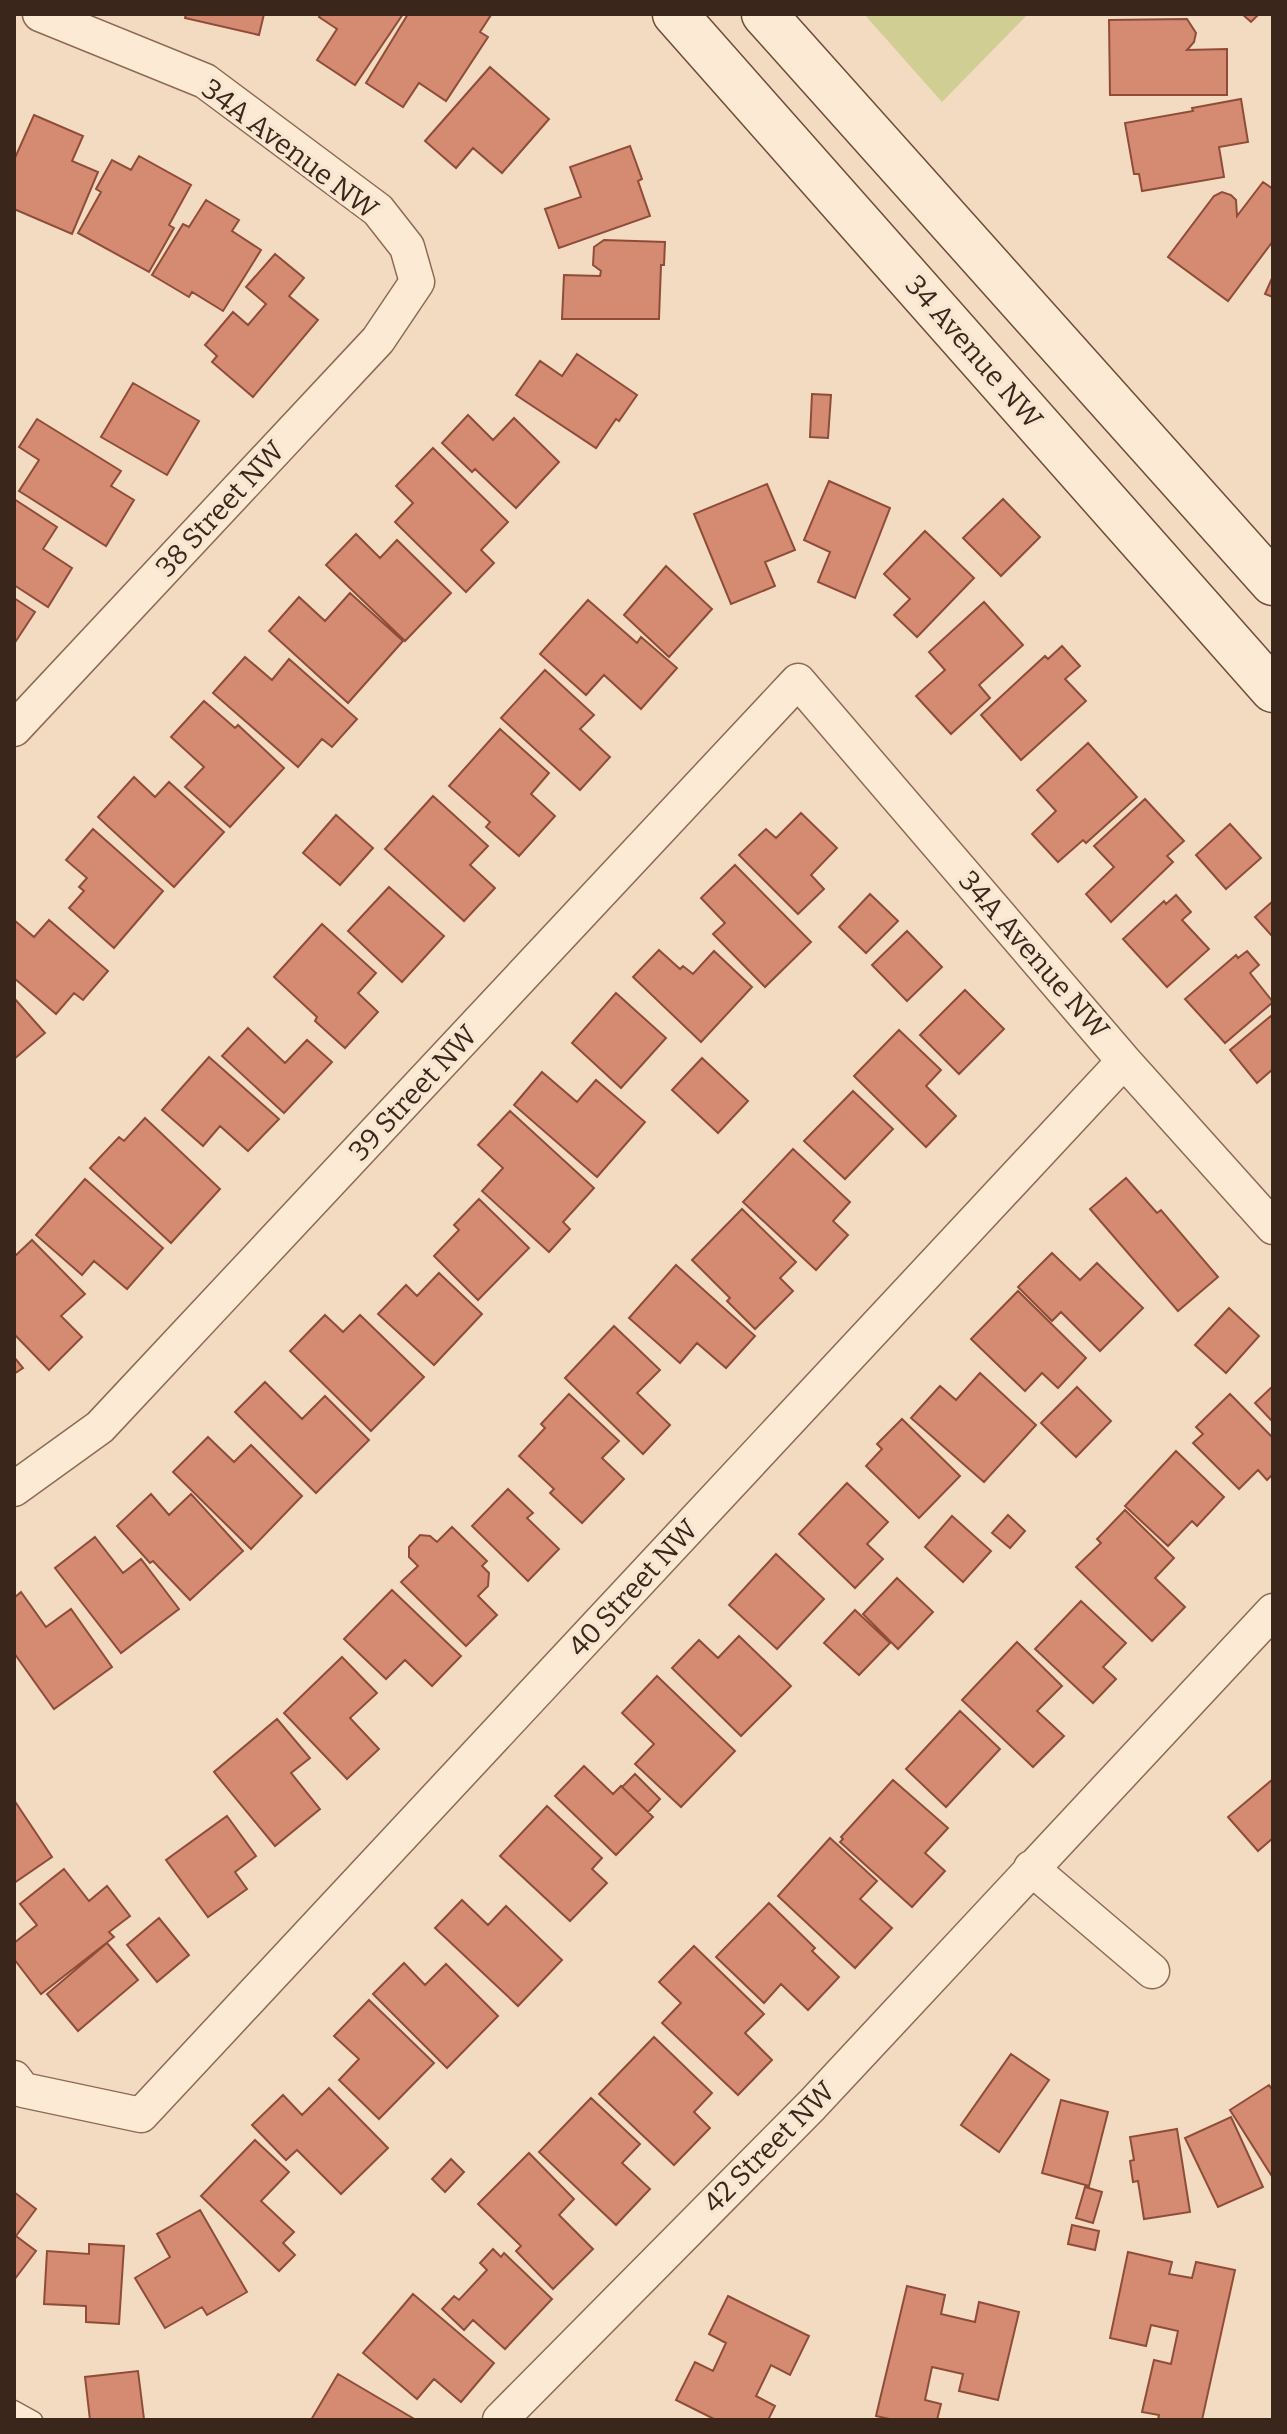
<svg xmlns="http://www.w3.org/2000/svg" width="1287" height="2434" viewBox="0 0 1287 2434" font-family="Bitter,serif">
	<rect width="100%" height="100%" fill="#f2dbc0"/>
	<path fill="#d1ce93" d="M864 14H1028L942 102Z"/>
	<path fill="#d48b72" stroke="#8f4d39" stroke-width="2" d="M186 14H264L259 35 185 18Z
		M321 14H403L355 85 317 60 337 29 319 17Z
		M408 14 491 15 480 32 488 37 446 101 419 83 403 107 366 83Z
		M1242 14H1259L1251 22Z
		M1187 19 1196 33 1194 42 1187 50 1227 49V95H1110L1109 20Z
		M490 67 549 119 502 173 473 148 456 168 425 141Z
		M1241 99 1248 142 1219 147 1224 177 1142 191 1139 174H1134L1125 123 1193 111 1192 108Z
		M34 115 83 136 72 161 98 172 72 234 14 209V160Z
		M630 146 642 179 638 181 650 216 559 248 545 209 581 197 570 167Z
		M139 156 191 185 169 225 174 228 149 272 78 233 101 192 96 189 112 160 131 170Z
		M1263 182 1273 189V241L1228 301 1168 257 1214 196 1222 192 1231 195 1236 200 1237 216Z
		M206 200 239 220 232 231 261 250 223 311 192 292 189 297 152 275 183 224 189 227Z
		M604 240 665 242 664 265H661L659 319H562L564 275 600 276 601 271 593 265 594 247Z
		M275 254 304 278 289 296 318 320 253 397 212 362 217 356 205 345 233 312 248 325 266 304 246 287Z
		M1273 276V297L1265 294Z
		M577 354 637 395 619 421 616 419 596 448 516 395 540 361 562 376Z
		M133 383 199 421 167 475 101 437Z
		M812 394 831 395 828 438 810 437Z
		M468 415 493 440 514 418 559 462 516 508 475 469 472 472 442 443Z
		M37 419 121 471 111 486 134 500 106 546 19 491 39 460 19 447Z
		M433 448 508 522 481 550 494 563 466 592 395 522 413 503 396 486Z
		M829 481 890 508 855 598 818 582 830 552 804 540Z
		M767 484 795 550 765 562 775 586 731 604 694 514Z
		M14 499 57 527 43 549 72 568 48 607 14 585Z
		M1003 499 1040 537 1001 576 963 538Z
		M925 531 974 578 917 637 894 615 910 599 884 574Z
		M356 534 380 558 397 540 451 593 405 641 326 565Z
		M666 566 712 609 669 657 624 615Z
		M350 593 403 641 348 703 269 631 299 597 325 621Z
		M14 598 35 612 14 644Z
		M588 600 637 643 641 637 677 668 641 709 604 675 586 695 540 654Z
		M984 602 1023 645 979 685 990 698 951 734 916 696 945 670 929 652Z
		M1062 646 1080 666 1065 679 1086 701 1021 760 981 715 1045 656 1048 659Z
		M245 657 272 680 289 659 357 719 332 747 322 739 298 767 213 693Z
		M545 670 594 715 580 729 610 757 580 790 501 718Z
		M204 701 235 728 238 725 284 768 230 827 185 787 204 767 171 737Z
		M500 729 549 773 531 794 555 816 519 856 486 827 490 822 449 786Z
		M1088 743 1137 797 1086 843 1083 840 1058 862 1032 834 1056 811 1037 790Z
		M134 777 155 797 169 782 224 832 174 887 98 817Z
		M433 796 488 846 470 865 495 888 464 921 385 849Z
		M1145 799 1184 841 1167 856 1173 862 1111 922 1086 894 1114 867 1094 846Z
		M801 813 837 848 811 875 824 889 798 914 739 855 766 829 776 838Z
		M336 815 373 848 340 885 303 853Z
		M1230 824 1261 858 1226 889 1196 855Z
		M93 829 163 891 114 948 69 908 84 891 79 887 87 878 66 860Z
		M735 865 811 942 765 987 713 934 725 923 701 898Z
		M389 887 444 936 402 982 348 931Z
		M870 894 898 921 866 953 839 927Z
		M1176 895 1191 912 1182 920 1209 949 1167 987 1123 939 1164 901 1166 904Z
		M1273 901V937L1255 917Z
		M14 920 34 937 49 920 108 971 83 1000 74 993 56 1014 14 978Z
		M322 924 376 973 358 993 378 1012 345 1048 315 1021 317 1017 274 977Z
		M907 931 942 967 907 1001 872 965Z
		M659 950 680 969 683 966 693 974 714 951 752 987 701 1042 633 977Z
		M1247 951 1259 965 1250 973 1273 1002 1225 1043 1185 999 1236 955 1238 958Z
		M965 990 1004 1029 959 1074 920 1035Z
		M616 993 666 1038 621 1088 572 1043Z
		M14 998 45 1033 14 1059Z
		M1272 1015 1273 1069 1257 1083 1230 1050Z
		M248 1028 285 1063 307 1040 332 1062 284 1113 222 1056Z
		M899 1030 941 1070 926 1086 956 1116 926 1147 854 1076Z
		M209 1057 279 1119 248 1151 220 1126 203 1146 162 1110Z
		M702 1058 748 1101 718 1133 672 1090Z
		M542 1072 577 1102 596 1080 645 1122 597 1177 514 1105Z
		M853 1091 893 1129 845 1179 804 1141Z
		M510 1111 594 1188 563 1222 570 1229 549 1252 482 1191 503 1168 478 1145Z
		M145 1118 220 1189 171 1243 90 1168 119 1137 124 1141Z
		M793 1149 850 1202 833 1221 848 1235 816 1270 743 1202Z
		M1126 1178 1157 1213 1161 1210 1218 1277 1178 1311 1090 1209Z
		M85 1179 163 1248 127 1289 94 1261 82 1275 36 1235Z
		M479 1199 529 1248 478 1300 434 1256 459 1230 454 1225Z
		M742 1209 796 1262 780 1278 793 1291 755 1329 727 1301 730 1298 692 1260Z
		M32 1240 85 1294 61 1316 82 1337 49 1370 14 1334V1257Z
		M1052 1253 1080 1280 1097 1263 1143 1308 1100 1351 1061 1312 1052 1321 1018 1287Z
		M676 1265 755 1336 726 1368 697 1343 680 1363 629 1318Z
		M439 1273 482 1314 434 1365 378 1314 406 1285 417 1296Z
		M1018 1291 1086 1358 1058 1388 1042 1373 1025 1391 971 1339Z
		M1229 1308 1259 1336 1226 1373 1195 1345Z
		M325 1315 343 1332 360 1315 424 1377 371 1431 290 1351Z
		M614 1326 660 1370 637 1393 670 1425 643 1454 565 1378Z
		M14 1357 23 1368 14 1374Z
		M980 1373 1036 1425 984 1482 911 1418 940 1386 956 1400Z
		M265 1382 302 1419 325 1396 369 1440 316 1493 235 1412Z
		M1273 1386V1422L1255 1403Z
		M1077 1387 1111 1421 1076 1457 1041 1423Z
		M569 1394 619 1441 602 1458 624 1479 582 1523 550 1493 554 1489 519 1456 545 1428 541 1424Z
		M1230 1394 1273 1438V1474L1267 1480 1258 1470 1239 1489 1193 1443 1203 1434 1196 1427Z
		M902 1419 960 1476 919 1518 866 1466 882 1449 877 1444Z
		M208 1437 234 1462 251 1445 302 1496 251 1549 173 1472Z
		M1176 1451 1224 1497 1197 1526 1192 1521 1168 1546 1125 1506Z
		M847 1483 888 1522 867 1544 883 1559 855 1588 799 1534Z
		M508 1489 533 1513 527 1518 559 1549 528 1581 472 1526Z
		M151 1494 169 1515 191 1494 243 1551 190 1600 153 1561 150 1563 117 1526Z
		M1125 1510 1174 1558 1155 1578 1185 1607 1152 1641 1076 1567 1101 1543 1097 1539Z
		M1008 1515 1025 1531 1010 1548 992 1533Z
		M952 1516 991 1551 963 1582 925 1547Z
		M452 1527 487 1561 482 1566 489 1573 488 1586 478 1596 497 1615 466 1646 401 1582 418 1566 409 1557V1547L420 1535 430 1536 437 1542Z
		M95 1537 123 1573 141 1559 179 1609 121 1653 55 1568Z
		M776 1554 824 1599 777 1649 729 1605Z
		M897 1578 933 1612 898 1649 863 1614Z
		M392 1590 461 1656 432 1686 405 1660 386 1679 344 1639Z
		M21 1592 46 1627 71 1609 112 1667 54 1709 14 1653V1598Z
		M1081 1601 1126 1643 1103 1667 1116 1679 1093 1703 1035 1649Z
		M855 1610 890 1643 859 1675 824 1643Z
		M739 1636 791 1686 741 1736 672 1668 699 1640 718 1658Z
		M1017 1642 1062 1686 1037 1711 1064 1736 1033 1767 962 1700Z
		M342 1657 377 1693 350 1718 379 1749 347 1779 284 1713Z
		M657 1676 735 1751 681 1807 635 1764 654 1744 622 1713Z
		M960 1711 1000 1749 946 1807 906 1769Z
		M277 1719 310 1758 291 1773 320 1809 275 1846 214 1772Z
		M584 1766 613 1794 621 1786 653 1817 616 1855 555 1796Z
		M635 1774 660 1799 648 1812 622 1787Z
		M1273 1779V1838L1258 1851 1228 1817Z
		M893 1780 948 1828 925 1853 945 1871 912 1907 840 1842 843 1839 841 1837Z
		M14 1800 52 1857 14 1883Z
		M547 1806 602 1858 592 1869 607 1883 570 1921 500 1856Z
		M227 1816 256 1856 235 1872 247 1889 208 1917 166 1860Z
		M830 1838 877 1881 860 1899 892 1928 855 1968 778 1896Z
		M64 1869 89 1901 107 1886 130 1916 109 1932 114 1937 41 1994 14 1959V1943L37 1925 20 1904Z
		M462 1900 488 1925 506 1906 562 1960 518 2006 435 1928Z
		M769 1903 815 1948 812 1951 839 1977 808 2010 781 1984 764 2003 716 1957Z
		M159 1918 189 1955 157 1982 127 1945Z
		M107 1943 138 1980 78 2031 47 1994Z
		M694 1946 764 2014 745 2033 772 2060 738 2095 662 2023 681 2003 659 1982Z
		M404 1963 425 1985 446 1964 498 2016 447 2068 373 1994Z
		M369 2000 434 2063 379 2119 339 2080 359 2059 334 2036Z
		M654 2037 712 2093 694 2112 710 2128 674 2165 599 2094Z
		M1011 2054 1049 2080 999 2152 961 2125Z
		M1269 2085 1273 2091V2178L1230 2110Z
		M329 2088 388 2148 341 2194 297 2150 286 2160 252 2125 283 2095 302 2115Z
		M591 2098 640 2144 622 2163 650 2189 616 2225 539 2152Z
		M1061 2100 1108 2112 1089 2186 1042 2173Z
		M1231 2117 1263 2187 1218 2207 1185 2138Z
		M1177 2129 1190 2212 1144 2219 1138 2181 1133 2182 1130 2161 1134 2160 1130 2137Z
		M255 2140 289 2172 261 2201 294 2232 283 2243 295 2255 279 2271 201 2196Z
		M529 2153 574 2199 559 2215 593 2249 553 2289 516 2251 521 2246 478 2204Z
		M451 2159 464 2172 445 2192 432 2179Z
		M1085 2187 1102 2192 1093 2223 1076 2218Z
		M14 2192 36 2209 16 2236 36 2251 14 2280Z
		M200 2210 247 2292 207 2315 202 2307 165 2328 135 2278 170 2257 157 2234Z
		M1072 2225 1099 2231 1095 2250 1068 2244Z
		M89 2244 124 2246 119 2324 86 2322V2306L44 2304 47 2251 89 2254Z
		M493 2249 501 2257 504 2253 552 2299 505 2349 473 2320 464 2330 442 2309 454 2296 459 2300 487 2270 480 2263Z
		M1128 2252 1172 2262 1169 2274 1192 2278 1196 2262 1235 2270 1202 2420H1158L1159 2415 1142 2412 1154 2360 1171 2364 1178 2331 1151 2325 1146 2346 1110 2338Z
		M907 2286 945 2295 941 2314 975 2322 979 2302 1019 2312 998 2400 959 2391 963 2374 932 2367 925 2400 941 2404 937 2420H894L876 2416Z
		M413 2294 494 2363 461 2402 434 2379 417 2399 363 2353Z
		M728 2296 809 2336 790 2375 771 2365 756 2396 775 2406 768 2420H716L676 2400 695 2362 713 2371 726 2343 709 2334Z
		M138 2371 144 2419 90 2420 85 2377Z
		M338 2374 416 2420H311Z"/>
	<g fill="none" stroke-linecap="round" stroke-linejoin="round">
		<defs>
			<path id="service" d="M14 2409 34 2420"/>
			<path id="minor" d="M14 729 378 340 417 282 407 247 378 210 205 81 40 14
				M14 1489 100 1427 798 681 1124 1061 1273 1227
				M1031 1868 1152 1971
				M14 2078 23 2090 141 2115 1124 1061
				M500 2420 812 2105 1273 1611"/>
			<path id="secondary" d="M675 14 1273 690
				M764 14 1273 583"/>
		</defs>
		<use href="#service" stroke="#8d6a56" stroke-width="19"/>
		<use href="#minor" stroke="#8d6a56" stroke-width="37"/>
		<use href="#secondary" stroke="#6f4b39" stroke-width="47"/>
		<use href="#service" stroke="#fcead4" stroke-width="16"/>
		<use href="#minor" stroke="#fcead4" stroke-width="34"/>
		<use href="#secondary" stroke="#fcead4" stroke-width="44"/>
	</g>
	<g text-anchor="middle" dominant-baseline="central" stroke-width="7" stroke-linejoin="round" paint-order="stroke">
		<g font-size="28" fill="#3b261c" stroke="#f9e6d0">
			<text transform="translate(290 149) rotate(37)">34A Avenue NW</text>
			<text transform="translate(974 352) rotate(49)">34 Avenue NW</text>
			<text transform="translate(220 509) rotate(-47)">38 Street NW</text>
			<text transform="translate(1034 955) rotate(49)">34A Avenue NW</text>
			<text transform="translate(413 1093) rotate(-47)">39 Street NW</text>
			<text transform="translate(633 1588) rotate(-47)">40 Street NW</text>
			<text transform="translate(769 2147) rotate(-45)">42 Street NW</text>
		</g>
	</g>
	<rect width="1287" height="2434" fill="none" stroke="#3b261c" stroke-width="32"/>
</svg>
